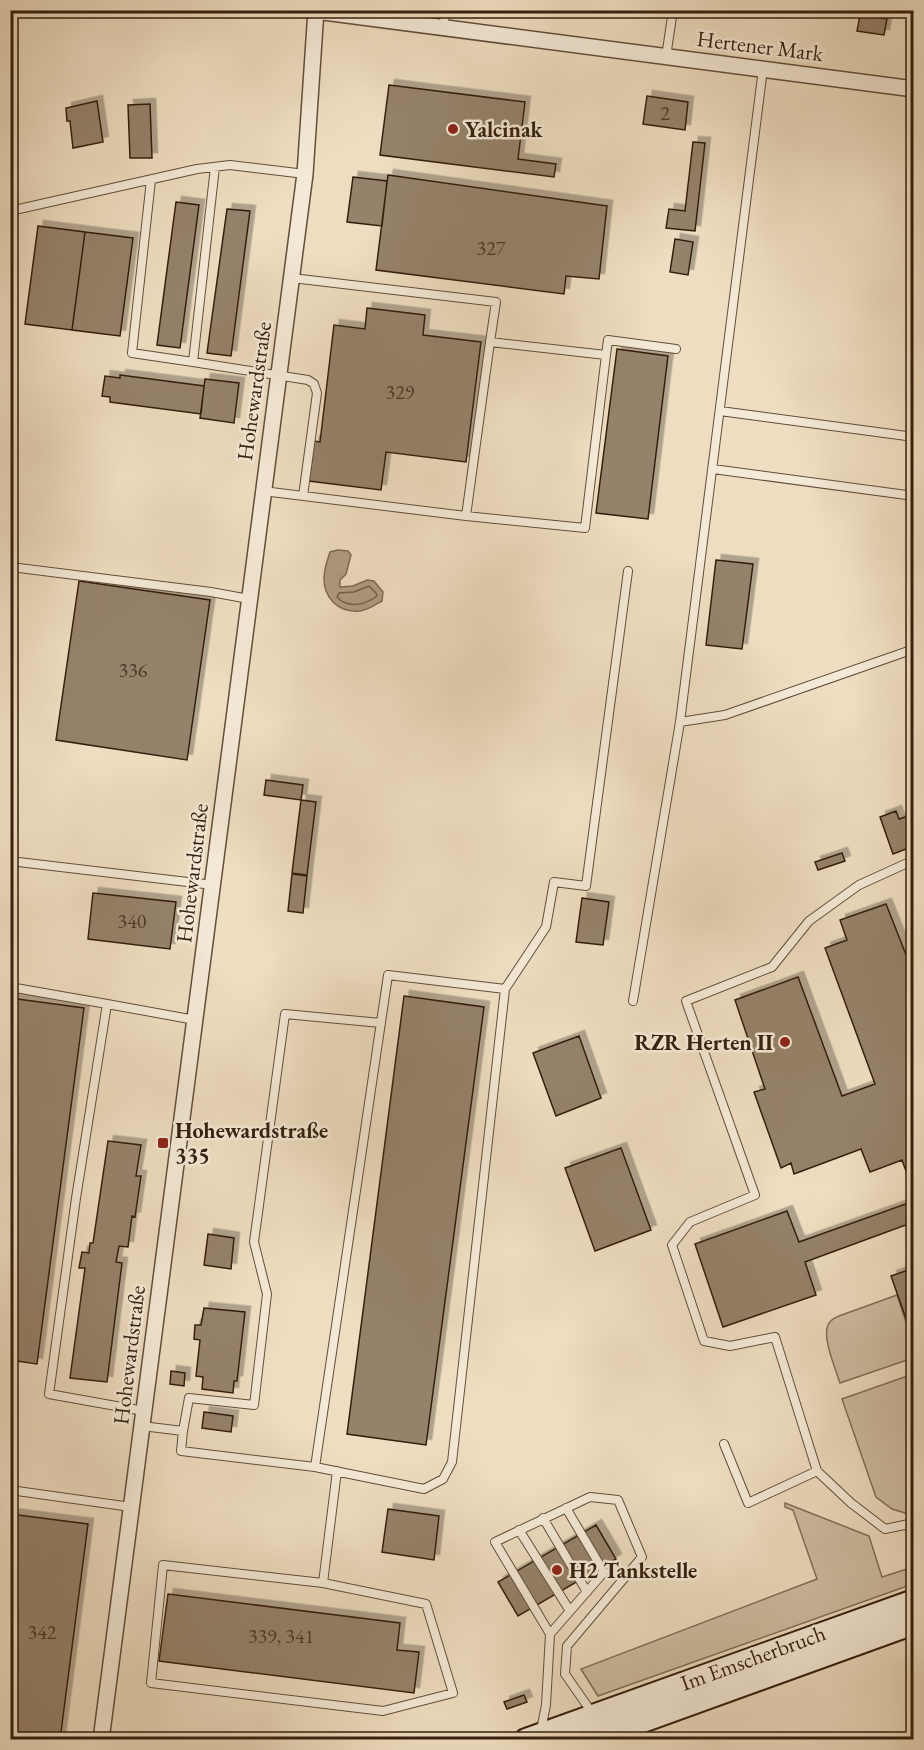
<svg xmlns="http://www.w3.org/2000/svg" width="924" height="1750" viewBox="0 0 924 1750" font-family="'EB Garamond',serif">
	<defs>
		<filter id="shadow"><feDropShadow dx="5.5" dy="-5.5" stdDeviation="0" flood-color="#0004"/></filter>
	</defs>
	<rect width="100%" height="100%" fill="#eeddc0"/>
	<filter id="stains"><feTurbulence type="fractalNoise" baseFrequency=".00333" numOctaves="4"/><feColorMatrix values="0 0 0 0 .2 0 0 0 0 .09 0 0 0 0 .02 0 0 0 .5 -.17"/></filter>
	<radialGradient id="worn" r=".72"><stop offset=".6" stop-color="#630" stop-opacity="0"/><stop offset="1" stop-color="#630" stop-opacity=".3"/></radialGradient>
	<path fill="#cebda2" stroke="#816e58" stroke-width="1.5" d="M897 1295 911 1337 913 1336V1358L840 1383C836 1370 822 1338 828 1325 830 1320 834 1318 839 1316Z
		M913 1374V1514L905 1513 892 1509 876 1497 842 1399Z
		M785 1503 869 1536 882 1577 913 1567V1584L598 1696 581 1669 817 1579 793 1510 785 1507Z"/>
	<path fill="#af9c83" stroke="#7e6a54" stroke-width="1.5" d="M338 550 348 551 351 555 346 574 340 580V587L353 586 367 580 374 581 383 592 382 601C375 605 368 610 360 611 350 612 340 609 333 602 319 587 324 569 330 552Z"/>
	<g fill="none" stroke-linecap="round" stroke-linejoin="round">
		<path stroke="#725e48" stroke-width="1.5" d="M369 586 376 593 377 596C365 605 348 609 337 597L339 593 354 592Z"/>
	</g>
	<path fill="#95826a" stroke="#341f0d" stroke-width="1.5" filter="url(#shadow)" d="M765 10H820L819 17Z
		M860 15 887 19 884 35 857 31Z
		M389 85 525 102 518 159 556 164 554 177 380 155Z
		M647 96 688 102 685 130 643 124Z
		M97 101 103 142 73 148 70 121H67L66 108Z
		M150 104 152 158H130L128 105Z
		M693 142 705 143 695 231 666 228 669 209 685 211Z
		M388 175 607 206 599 279 566 276 564 294 376 270Z
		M353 177 387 181 382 226 347 222Z
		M176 202 199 205 180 348 157 345Z
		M227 209 250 211 231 356 207 353Z
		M38 226 85 232 72 330 25 324Z
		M85 232 133 238 120 336 72 330Z
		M675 239 693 242 688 275 670 272Z
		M367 308 425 315 423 335 481 342 466 462 386 452 381 490 309 481 314 441 320 442 334 325 365 329Z
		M617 349 668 356 648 519 596 513Z
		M120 375 204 386 201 414 110 402V397L102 396 105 376 120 378Z
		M205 379 239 383 234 423 200 418Z
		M716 560 753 564 742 649 706 645Z
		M79 581 210 600 187 760 56 740Z
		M266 780 303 785 301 800 264 795Z
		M301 800 316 802 307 875 292 873Z
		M896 811 899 819 914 814V846L893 854 880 817Z
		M842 853 845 861 818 870 815 862Z
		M292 874 307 876 303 913 288 911Z
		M93 893 176 902 170 949 88 939Z
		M582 898 609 902 603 945 576 942Z
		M886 904 914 975V1193L902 1160 870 1172 861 1149 794 1174 791 1163 781 1168 754 1092 765 1089 735 1000 798 977 842 1096 875 1084 825 948 847 940 840 920Z
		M404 996 484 1007 426 1445 347 1434Z
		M10 998 84 1008 37 1364 10 1360Z
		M579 1036 601 1098 556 1116 533 1053Z
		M108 1141 141 1145 136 1176H141L135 1217 132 1216 128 1247 119 1246 116 1262 122 1263 107 1382 70 1378 85 1268H79L82 1252 89 1253 90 1243H93Z
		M621 1148 651 1230 595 1251 565 1168Z
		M914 1201V1222L805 1262 816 1295 723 1327 695 1244 787 1211 799 1242Z
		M208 1234 234 1238 231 1269 204 1265Z
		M914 1268V1336H912L891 1276Z
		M204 1308 245 1312 237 1381H234L233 1393 202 1389 203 1377 196 1376 200 1340 194 1339 195 1325H201Z
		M171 1371 185 1373 184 1386 170 1384Z
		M204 1412 233 1416 231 1432 202 1428Z
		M388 1509 439 1516 434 1560 382 1552Z
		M10 1514 88 1524 60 1740H10Z
		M596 1525 616 1559 518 1616 498 1582Z
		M168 1594 400 1623 397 1650 419 1652 414 1693 159 1661Z
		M524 1695 527 1702 507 1709 504 1702Z"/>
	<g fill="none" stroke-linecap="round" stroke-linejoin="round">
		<defs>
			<path id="service" d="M443 27 446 10
				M666 57 673 10
				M215 167 193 362 308 380 314 384 317 393 303 496
				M151 180 132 353 193 362
				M10 211 197 169 230 165 305 174
				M292 278 496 302 490 342 606 355 608 340 676 349
				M490 342 466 516 585 528 606 355
				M720 411 914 437
				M713 469 914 496
				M263 491 466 516
				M10 572 11 567 211 592 249 599
				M680 722 725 715 914 649
				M914 860 859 885 809 921 772 967 686 1001 755 1195 690 1222 672 1245 704 1341 730 1346 775 1337 817 1471 851 1503 885 1529 914 1523
				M10 861 213 885
				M10 987 107 1004
				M633 1001 680 722 763 69
				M144 1411 49 1394 76 1198 107 1004 195 1020
				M142 1426 183 1431 181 1451 315 1467 424 1489 443 1479 452 1462 505 989 546 927 554 882 586 886 628 571
				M183 1431 189 1398 254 1405 267 1294 254 1242 285 1014 381 1023
				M724 1444 748 1503 817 1471
				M315 1467 388 975 505 989
				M10 1490 131 1507
				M543 1518 587 1592
				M519 1530 570 1611
				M323 1583 426 1604 453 1693 383 1711 151 1683 163 1565 323 1583 337 1471
				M550 1634 495 1542 590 1497 618 1500 642 1557 567 1646 565 1674 593 1714
				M541 1730 546 1705 550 1634 604 1572 566 1508"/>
			<path id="minor" d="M316 11 914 89
				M101 1740 305 174 316 10"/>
			<path id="secondary" d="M526 1740 914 1601
				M590 1740 914 1623"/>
		</defs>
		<use href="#service" stroke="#624e3a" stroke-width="10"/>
		<use href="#minor" stroke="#624e3a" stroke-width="18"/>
		<use href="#secondary" stroke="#341f0d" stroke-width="26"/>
		<use href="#service" stroke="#f4e9d6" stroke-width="8"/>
		<use href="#minor" stroke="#f4e9d6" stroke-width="15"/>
		<use href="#secondary" stroke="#f4e9d6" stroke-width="22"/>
	</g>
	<g fill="#8f2418" stroke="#f4e9d6" stroke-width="2">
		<circle cx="453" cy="129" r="6"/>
		<circle cx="785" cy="1042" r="6"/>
		<rect x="157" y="1137" width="12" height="12" rx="3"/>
		<circle cx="557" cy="1570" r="6"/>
	</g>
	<g text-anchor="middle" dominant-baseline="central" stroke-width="5" stroke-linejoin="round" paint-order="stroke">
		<g font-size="20" fill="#4c3824">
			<text x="665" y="113">2</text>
			<text x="491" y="248">327</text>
			<text x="400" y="392">329</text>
			<text x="133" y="670">336</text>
			<text x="132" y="921">340</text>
			<text x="42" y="1632">342</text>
			<text x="281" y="1636">339, 341</text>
		</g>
		<g font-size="22" fill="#341f0d" stroke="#f4e9d6">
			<text transform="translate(760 46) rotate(7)">Hertener Mark</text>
			<text transform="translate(254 391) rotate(-82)">Hohewardstraße</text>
			<text transform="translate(192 873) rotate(-83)">Hohewardstraße</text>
			<text transform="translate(129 1355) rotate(-83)">Hohewardstraße</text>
			<text transform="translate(753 1658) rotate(-20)">Im Emscherbruch</text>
		</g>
		<g font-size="22" font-weight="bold" fill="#341f0d" stroke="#f4e9d6" text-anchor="start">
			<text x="465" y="129">Yalcinak</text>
			<text x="773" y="1042" text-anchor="end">RZR Herten II</text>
			<text x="175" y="1130">Hohewardstraße<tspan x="175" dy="25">335</tspan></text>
			<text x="569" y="1570">H2 Tankstelle</text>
		</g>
	</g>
	<rect width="924" height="1750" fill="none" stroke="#eeddc0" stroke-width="36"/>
	<rect x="12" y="12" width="900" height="1726" fill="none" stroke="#341f0d" stroke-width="3"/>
	<rect x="18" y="18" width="888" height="1714" fill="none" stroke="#341f0d" stroke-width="1.5"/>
	<rect width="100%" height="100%" filter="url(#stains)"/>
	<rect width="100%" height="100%" fill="url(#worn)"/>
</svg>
